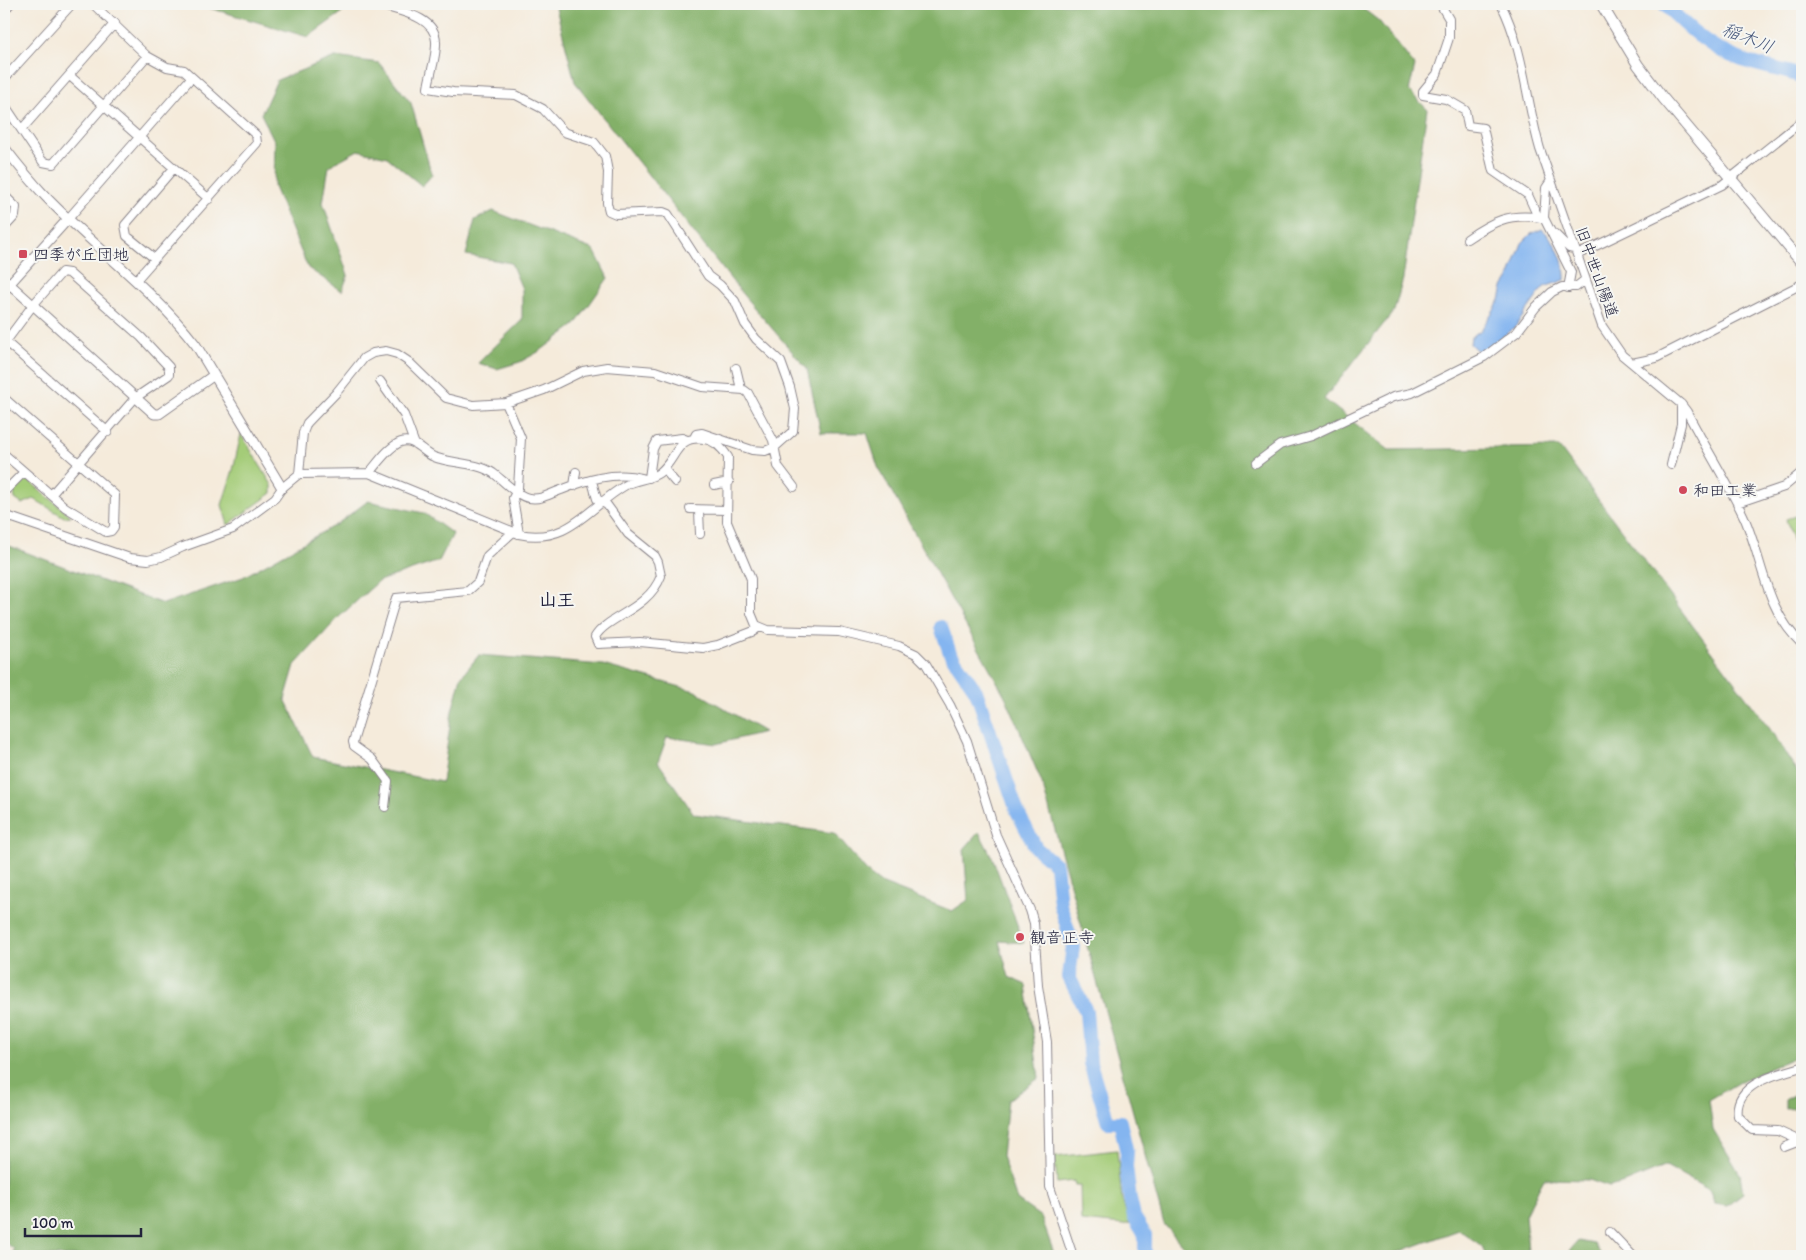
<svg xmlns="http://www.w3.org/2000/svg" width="1806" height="1260" viewBox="0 0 1806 1260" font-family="Itim,'Klee One',sans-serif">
	<rect width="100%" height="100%" fill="#f6f6f2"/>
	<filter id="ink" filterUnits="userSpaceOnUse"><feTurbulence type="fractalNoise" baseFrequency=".02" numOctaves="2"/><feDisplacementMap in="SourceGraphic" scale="10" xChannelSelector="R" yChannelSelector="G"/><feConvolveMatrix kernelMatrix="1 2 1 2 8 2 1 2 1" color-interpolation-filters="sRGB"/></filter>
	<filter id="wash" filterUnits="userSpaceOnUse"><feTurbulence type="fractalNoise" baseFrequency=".0096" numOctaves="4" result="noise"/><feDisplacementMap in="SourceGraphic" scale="20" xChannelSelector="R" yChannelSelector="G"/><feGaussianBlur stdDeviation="1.12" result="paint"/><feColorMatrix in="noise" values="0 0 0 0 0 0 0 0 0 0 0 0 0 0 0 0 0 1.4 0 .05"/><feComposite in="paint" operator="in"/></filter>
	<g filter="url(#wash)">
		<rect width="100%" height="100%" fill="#f5ebdb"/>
		<path fill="#a4cc78" stroke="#63775a" d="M241 434 272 485V493L228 525 222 505 233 470Z
			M22 480H28L71 516 64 517 34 499 22 504 15 499 14 492Z
			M1802 514V572L1786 519Z
			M1117 1150 1122 1200 1130 1223 1123 1225 1081 1221 1080 1186H1075L1074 1181 1057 1183 1055 1157Z"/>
		<path fill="#83b068" stroke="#526952" d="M196 4H354L308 37Z
			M555 4H1357L1379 21 1415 66 1409 91 1427 109 1403 279 1394 311 1324 399 1389 450 1559 447 1770 729 1802 779V1054L1741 1081 1709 1100 1713 1129 1740 1174 1743 1193 1727 1206 1715 1204 1709 1190 1666 1166 1625 1183 1609 1187 1589 1180 1544 1179 1525 1215 1528 1251 1536 1256H1486L1482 1246 1459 1230 1387 1256H1200L1187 1251 1164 1224 1042 783 1006 698 878 467 867 433H821L807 369 744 296 575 82Z
			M335 57 379 63 411 103 432 175 422 186 387 157 358 150 329 166 323 203 348 275 342 291 308 268 274 187 275 142 261 114 277 80Z
			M493 211 594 250 608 278 575 325 540 351 520 362 497 369 478 363 522 320V289L511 263 466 255 475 220Z
			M368 501 424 513 453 534 439 561 379 581 339 617 295 665 285 699 313 757 442 782 452 711 461 677 479 655 603 665 695 691 764 732 716 744 667 737 658 762 694 814 834 833 869 874 881 883 952 911 968 900 964 849 979 832 993 859 1024 943 999 941 1009 977 1026 985 1039 1078 1008 1100 1002 1156 1017 1200 1041 1217 1055 1256H12L14 1249 4 1242V544L163 604 243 577 337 524Z
			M1802 1089V1108L1785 1109V1100Z
			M1578 1241 1594 1244 1602 1256H1565Z"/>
		<path fill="#84b5f0" stroke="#536c96" d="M1542 229C1555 240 1566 263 1565 280L1544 287 1515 327 1481 354 1470 344 1471 337 1481 330 1500 300 1503 287 1509 278 1522 243 1531 234Z"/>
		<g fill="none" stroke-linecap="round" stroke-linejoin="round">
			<path stroke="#84b5f0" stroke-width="14" d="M1664 4C1687 27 1710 49 1742 60 1762 67 1783 69 1802 77
				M941 627 950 653 976 691 1017 811 1036 848 1056 865 1060 904 1073 946 1069 977 1086 1011 1090 1063 1108 1122H1120L1127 1153 1126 1166 1130 1199 1134 1217 1145 1235V1256"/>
		</g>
	</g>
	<g filter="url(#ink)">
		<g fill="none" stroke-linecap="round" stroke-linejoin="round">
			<defs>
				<path id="minor" d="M93 4 147 56 167 67 184 70 256 135 257 143 137 279
					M377 4C396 11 435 15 436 41 437 56 430 73 428 88L453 92 516 95 543 109 564 132 594 142 605 156 608 172 607 203 609 211 616 214 663 212 668 214 708 276 720 285 735 301 745 324 756 339 781 362 790 387 795 409 793 431 775 447 765 451 752 450 702 433 696 434 694 438
					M1440 4 1449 19V38L1437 74 1423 91V95L1446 99 1465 110 1468 126 1483 128 1493 171 1528 195 1538 217
					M1501 4C1524 49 1526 101 1540 149L1602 326 1622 355 1681 404 1687 412C1705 447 1727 481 1744 517 1763 560 1765 610 1802 644
					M4 11 10 4
					M70 76 209 199
					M4 79 72 4
					M4 104 43 162 53 164 147 56
					M22 129 115 23
					M1550 182 1546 188 1544 218 1571 272 1568 288
					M4 195 16 207 15 216 4 228
					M68 219 191 78
					M1555 234 1569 248 1574 249
					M1467 239C1493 221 1509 213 1541 218
					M1577 255 1722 185 1802 121
					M154 258 127 236 125 225 174 168
					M6 342 108 432
					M4 344 33 305 62 272 69 273 141 337 169 367V375L135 398 51 495
					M1632 363 1656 358 1802 284
					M736 368 741 389
					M380 381 404 415 414 442
					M4 398 115 495 114 527 111 531 106 532 65 507 4 454
					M506 403 521 438 518 488 513 498 519 534
					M1256 463 1280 445 1311 436 1393 397 1412 393 1484 357 1517 332 1536 307 1552 292 1562 287H1576L1585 280
					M1671 465 1681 424V404
					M664 469 675 482
					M369 473C377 464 389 446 401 442 415 438 422 452 434 457 452 464 476 462 493 473 503 480 518 497 529 498 542 500 549 494 561 490 586 480 615 471 642 478
					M299 474 303 433 307 423 336 393 364 358 373 353 386 351 397 354 409 362 446 398 473 405 506 403 544 390 583 371 607 367 655 371 702 387 744 390 748 393 773 440 778 466 794 487
					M649 478 653 449 657 441 682 438 687 440
					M592 481 597 499 607 505 628 534 655 556 658 562 661 576C648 610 607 616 595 637L598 644 640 642 703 648 718 645 754 631 759 627
					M714 485 729 482
					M574 486 576 472
					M4 492 24 472
					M1737 503 1784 487 1802 472
					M690 509 726 510
					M699 511 700 534
					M4 515 130 558 148 560 161 557 183 547 233 529 275 498 282 488 299 474 369 473 519 534C569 545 589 506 626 485 637 479 649 480 659 473 677 460 675 435 704 439 715 440 722 448 728 457L727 522 751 579V613L756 625 768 630 839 632 899 646 916 654 926 664 950 705 967 741 996 835 1030 910 1034 923 1038 986 1047 1042 1050 1187 1073 1256
					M385 807 388 781 372 759 354 746 353 742 396 598 468 591 478 582 487 556 513 532
					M1802 1067C1778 1074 1733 1083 1738 1116L1752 1130 1778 1131 1802 1142
					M1784 1147 1797 1142
					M1610 1232 1633 1256"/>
				<path id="tertiary" d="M4 147C17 164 31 181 46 197 95 248 152 288 196 345L282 488
					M4 279 154 414H159L214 375
					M4 290 68 219"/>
				<path id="secondary" d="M1601 4 1638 65 1663 98 1802 263"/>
			</defs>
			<use href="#minor" stroke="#8c868b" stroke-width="10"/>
			<use href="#tertiary" stroke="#8c868b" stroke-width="11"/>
			<use href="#secondary" stroke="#8c868b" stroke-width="12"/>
			<use href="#minor" stroke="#fff" stroke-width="8"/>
			<use href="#tertiary" stroke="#fff" stroke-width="9"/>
			<use href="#secondary" stroke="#fff" stroke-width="10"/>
		</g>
	</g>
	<g fill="#d1495b" stroke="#f6f6f2" stroke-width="2">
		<rect x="18" y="249" width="10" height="10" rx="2.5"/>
		<circle cx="1683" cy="490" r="5"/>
		<circle cx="1020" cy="937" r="5"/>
	</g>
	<g text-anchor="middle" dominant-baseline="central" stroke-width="4" stroke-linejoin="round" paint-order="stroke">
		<g font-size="16" fill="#22223b" stroke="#f6f6f2" text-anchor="start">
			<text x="33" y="254">四季が丘団地</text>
			<text x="1693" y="490">和田工業</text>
			<text x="1030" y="937">観音正寺</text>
		</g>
		<g font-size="16" fill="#22223b" stroke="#f6f6f2">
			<text transform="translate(1597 272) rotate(70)">旧中世山陽道</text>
		</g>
		<g font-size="18" font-style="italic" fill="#44557a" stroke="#f6f6f2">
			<text transform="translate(1748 38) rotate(22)">稲木川</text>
		</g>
		<g font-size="18" font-weight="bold" fill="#22223b" stroke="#f6f6f2">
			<text x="557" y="600">山王</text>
		</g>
	</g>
	<rect width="1806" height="1260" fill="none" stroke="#f6f6f2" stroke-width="20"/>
	<path d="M25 1228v8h116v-8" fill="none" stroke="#22223b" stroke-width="2.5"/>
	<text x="32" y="1228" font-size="15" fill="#22223b" stroke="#f6f6f2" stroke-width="4" paint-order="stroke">100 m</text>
</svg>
